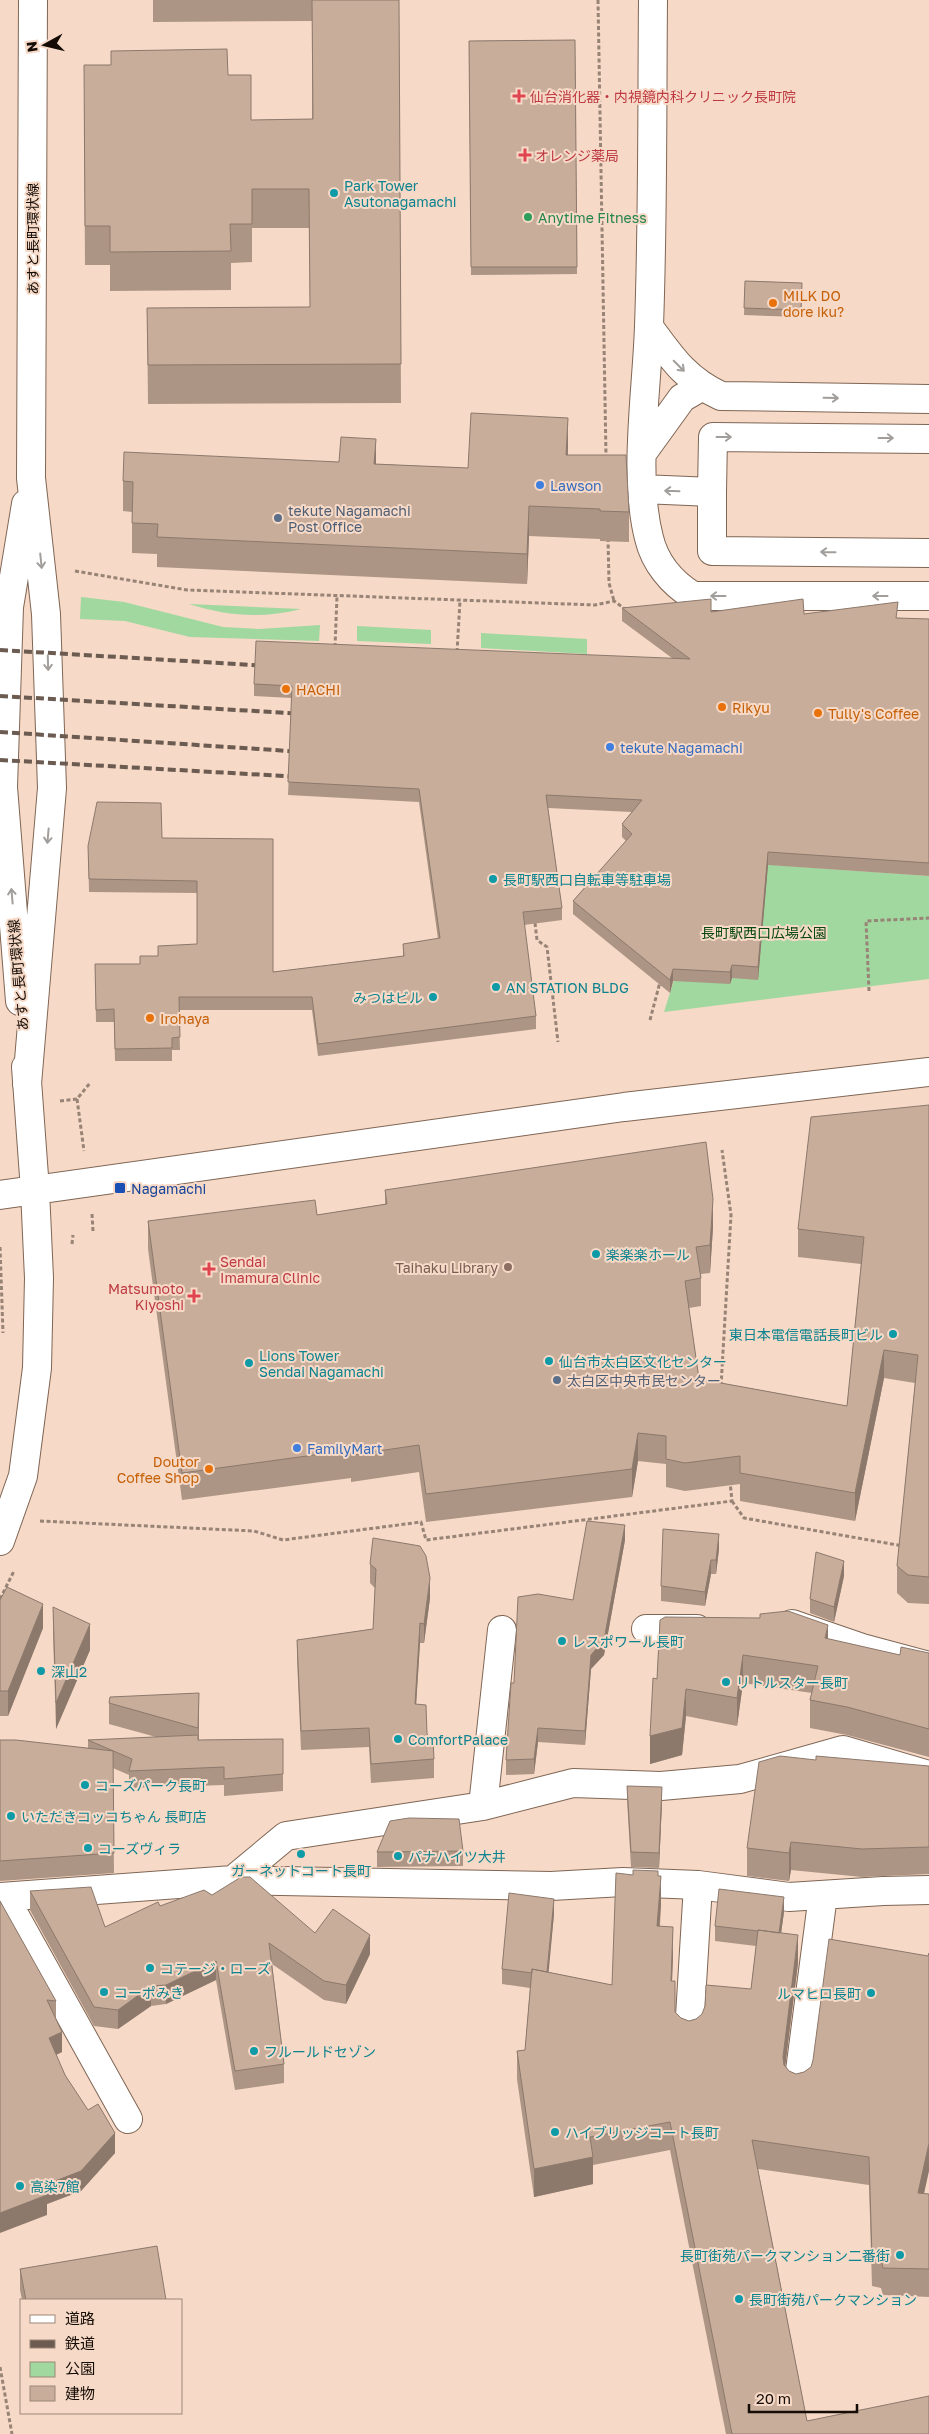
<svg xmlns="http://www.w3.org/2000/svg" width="929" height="2434" viewBox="0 0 929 2434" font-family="'Golos Text','Noto Sans JP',sans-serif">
	<rect width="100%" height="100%" fill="#f6d9c6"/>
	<path fill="#a0d89f" d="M81 597 124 602 223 627 259 629 320 625 319 641 190 637 125 621 80 619Z
		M189 604 301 609C262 619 227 616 189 604Z
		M357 626 431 630V644L357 641Z
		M481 633 587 639V654L481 648Z
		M729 862 929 876V979L664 1012 696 909Z"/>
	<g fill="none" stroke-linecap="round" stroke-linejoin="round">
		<defs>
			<path id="minor" d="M653 0C652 109 653 217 649 326 647 390 633 476 649 538 655 563 672 583 693 596H929
				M649 327C671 357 686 380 721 396L929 399
				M643 452 682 398 701 387
				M642 489 712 492V551L929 553
				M712 492 713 437 929 439
				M20 1001 3 787 9 607 26 504
				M27 1084 52 788 46 614 31 478 33 0
				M0 1195 624 1107 929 1072
				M0 1541 23 1476 37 1368 39 1278 35 1190 26 1067
				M792 1624 862 1648 929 1666
				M646 1629H697
				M483 1806 502 1630
				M233 1880 286 1836 483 1806 573 1783 661 1786 740 1779 843 1750 929 1775
				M0 1897 233 1880 551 1886 623 1882 698 1885 789 1897 883 1891 929 1890
				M5 1898 128 2119
				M689 2033 698 1885
				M798 2086 823 1895"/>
		</defs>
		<use href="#minor" stroke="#7f6655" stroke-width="30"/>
		<path stroke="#988476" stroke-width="3" stroke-dasharray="4 2.5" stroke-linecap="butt" d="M598 0 606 456
			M608 538 609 583 614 601
			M75 571 187 590 595 605 614 601 625 609
			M335 647 337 596
			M457 652 460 601
			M535 923 537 940 547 947 558 1042
			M869 991 866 921 929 918
			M650 1020 660 982
			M77 1099 84 1151
			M60 1101 77 1099 90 1083
			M92 1214 93 1231
			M72 1244 73 1235
			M0 1247 3 1333
			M721 1386 731 1215 722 1150
			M732 1501 744 1518 903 1546
			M40 1521 254 1531 283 1540 421 1522 426 1540 732 1501 730 1482
			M0 1599 14 1571
			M0 2367 12 2434"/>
		<use href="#minor" stroke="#fff" stroke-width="28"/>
		<path stroke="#6b5b50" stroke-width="4" stroke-dasharray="8 4" stroke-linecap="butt" d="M0 650 270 666
			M0 696 305 714
			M0 732 304 752
			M0 760 302 777"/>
	</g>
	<path fill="#ac9584" d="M153 0H399L401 403 148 404 147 308 310 307 309 228H252V262L231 263V290L110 291V265H85L84 104 228 75 251 120 312 119V21L153 22Z
		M575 40 577 274 471 275 469 41Z
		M745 281 802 283 801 317 744 315Z
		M568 448V455L629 512V542L600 541V539L529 536 527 584 157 567V554L132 553V512L123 511V481L376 464 468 468Z
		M622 608 711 612 804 614 929 619V876L768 865 758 980 732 978 730 984 673 981 670 993 573 914V901L626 841 622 837V824L632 812 548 808 562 908V920L524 925 536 1016V1029L318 1056 312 1010H179L180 1050H172V1061H115L114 1022H96L95 964H140L158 956 197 944V893L89 892 88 846 162 838 273 972 403 956V944L438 939 419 802 288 795 292 698 254 696V684L672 658 622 621Z
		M929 1105V1604L908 1603 897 1593V1566L915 1383 884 1378 855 1521 740 1501V1484L685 1491 666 1487V1464L638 1461 632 1497 426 1522 419 1472 351 1482V1478L182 1500 148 1249V1221L317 1215 385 1204V1190L713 1227 710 1273 701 1274V1306L689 1308 699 1379 847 1406 861 1264 798 1257V1229Z
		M625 1540 604 1655 591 1669 585 1745 538 1742 534 1774 506 1775V1760L514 1683 573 1600Z
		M719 1549 716 1574H711L705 1606 661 1601V1586Z
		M370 1564 430 1598 424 1643H420L416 1704 434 1759V1778L371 1783 369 1747 301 1750 297 1659V1640L373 1629 375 1588 370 1583Z
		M844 1576 834 1622 810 1613V1599Z
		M0 1600 43 1628 8 1716H0Z
		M53 1607 90 1650 56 1729 53 1633Z
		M660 1620 828 1639 900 1655 929 1653V1757L847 1735 810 1728V1700L812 1693 743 1683 737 1726 686 1716 682 1755 650 1764 657 1679Z
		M109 1703 199 1714V1740L283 1739V1791L224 1796V1785L129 1788V1775L113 1768 114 1873 0 1881V1740L88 1748V1740L156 1737 109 1724Z
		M816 1760 929 1766V1874L862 1877 791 1870 789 1881 747 1876V1848Z
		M627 1786 662 1802 659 1868 631 1867 627 1800Z
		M463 1851V1866L377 1867V1852Z
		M658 1876 661 1904 660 1926 673 1955 672 1981 675 2012 681 2018 689 2021 696 2019 751 1989 756 1946 715 1941V1926L784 1912 781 1933 798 1963 785 2066 789 2071 796 2074 804 2072 811 2067 928 1956 924 2194H929V2297L883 2295 881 2288 872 2286 869 2185 758 2169 807 2421 929 2434H726L670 2150 593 2165V2184L534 2197 517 2079V2051L525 2050 530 1988 502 1984V1969L554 1914 548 1972 612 1985Z
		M30 1891 105 1927 160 1906 212 1895 370 1954 346 2004 324 2000 272 1964 284 2064V2083L235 2090 216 1980 166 2004 151 2006 118 2029 94 2026 30 1910Z
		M0 1901 56 2001V2018L62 2052 56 2055 65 2075 115 2153 81 2191 47 2204V2215Z
		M20 2269 166 2300H22L20 2290Z"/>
	<path fill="#8c796c" d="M568 418V448L566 485V455Z
		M376 439V468L374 464Z
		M529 506V536L527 584V554Z
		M768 852V865L758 980V967Z
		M732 965V978L730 984V972Z
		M673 969V981L670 993V980Z
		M713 1199V1227L710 1273V1245Z
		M884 1350V1378L855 1521V1493Z
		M638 1433V1461L632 1497V1469Z
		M625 1525V1540L604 1655 591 1669 585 1745V1731L591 1655Z
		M719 1534V1549L716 1574V1560Z
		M711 1560V1574L705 1606V1592Z
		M844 1561V1576L834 1622V1607Z
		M430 1578V1598L424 1643V1624Z
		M43 1604V1628L8 1716V1691Z
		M420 1623V1643L415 1723V1704Z
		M90 1624V1650L56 1729V1703Z
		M828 1625V1653L825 1638Z
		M743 1655V1683L737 1726V1698Z
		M686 1689V1716L682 1755 650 1764V1736Z
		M199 1693V1714L198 1749V1728Z
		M538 1728V1742L534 1774V1759Z
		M662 1787V1802L659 1868V1853Z
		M791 1842V1870L789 1881V1853Z
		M661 1876V1904L657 1954V1926Z
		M784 1897V1912L779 1948V1934Z
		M554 1899V1914L547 1990V1975Z
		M673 1927V1955L671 2009V1981Z
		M370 1935V1954L346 2004V1985Z
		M798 1935V1963L783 2084V2057Z
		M216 1961V1980L166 2004V1985Z
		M151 1986V2006L118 2029V2010Z
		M62 2032V2052L49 2058V2038Z
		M115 2133V2153L81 2191 47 2204V2215L0 2233V2213L45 2185Z
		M929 2143V2171L918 2221V2193Z
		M593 2157V2184L534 2197V2169Z"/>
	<path fill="#c8ad9a" stroke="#8c796c" d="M312 0H399L401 364 148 365 147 308 310 307 309 189H252V224H230L231 251 110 252V226H85L84 65H111V51L227 49 228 75H251V120L313 119Z
		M575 40 577 267H471L469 41Z
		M745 281 802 283 801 310 744 308Z
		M471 413 568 418 566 455H626L629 512 600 511V509L529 506 527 554 157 537 158 524 132 523 133 482 123 481 124 452 339 462 341 437 376 439 374 464 468 468Z
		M711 599V612L803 599 804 614 898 602 896 618 929 619V863L768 852 758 967 732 965 730 972 673 969 670 980 573 901 632 834 622 824 642 800 546 795 562 908 523 912 536 1016 318 1044 312 997H179L180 1037 172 1038V1048L115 1049 114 1009 96 1010 95 964H140V956H158V946L197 944V881L89 879 88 846 97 802 161 803 162 838 273 839V972L404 956 403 944 440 938 419 789 288 782 292 686 254 684 256 641 690 659 622 608Z
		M929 1105V1577L908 1575 897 1566 918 1355 884 1350 855 1493 740 1473V1456L685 1463 666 1459V1436L638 1433 632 1469 426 1494 419 1445 351 1455V1450L182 1473 148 1221 315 1200 317 1215 387 1204 385 1190 706 1142 713 1199 710 1245 696 1247 701 1278 685 1281 699 1379 847 1406 864 1237 798 1229 811 1117Z
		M587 1521 625 1525 604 1640 591 1655 585 1731 538 1728 534 1759 506 1760 511 1683H514L518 1597 538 1594 573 1600Z
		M663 1529 719 1534 716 1560H711L705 1592 661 1586Z
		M373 1538 420 1546 426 1556 430 1578 424 1624 420 1623 415 1704 426 1705 427 1734 433 1740 434 1759 371 1764 369 1728 301 1731 297 1640 373 1629 376 1569 370 1564Z
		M816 1552 844 1561 834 1607 810 1599Z
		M7 1587 43 1604 8 1691H0V1600Z
		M53 1607 90 1624 56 1703Z
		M788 1611 828 1625 825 1638 900 1655 901 1647 929 1653V1729L847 1707 810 1700 818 1666 743 1655 737 1698 686 1689 682 1728 650 1736 653 1678 657 1679 660 1620 665 1617 760 1618V1614Z
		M199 1693 198 1728 109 1703 110 1697Z
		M198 1735V1740L283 1739V1774L224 1779V1767L129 1771 132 1759 88 1740Z
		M0 1740H16L113 1751 114 1853 0 1861Z
		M780 1756 816 1760V1756L929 1766V1847L862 1849 791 1842 789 1853 747 1848 759 1762Z
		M627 1786 662 1787 659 1853 631 1852Z
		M409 1818 459 1819 463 1851 377 1852 390 1821Z
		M633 1870 658 1871V1876H661L657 1926 673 1927 671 1981H675V2012L681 2018 689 2021 696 2019 702 2014 705 2006 706 1985 751 1989 758 1930 798 1935 783 2057 784 2065 789 2071 796 2074 804 2072 811 2067 813 2060 829 1939 928 1956 929 1953V2143L918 2193 929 2194V2269L883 2268 881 2260 872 2258 869 2157 752 2140 807 2421 929 2396V2434H732L670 2122 590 2137 593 2157 534 2169 517 2051 525 2050 532 1969 612 1985 616 1873 633 1875Z
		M241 1877H250L315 1933 333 1909 370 1935 346 1985 324 1981 269 1943 284 2064 235 2071 216 1961 166 1985 151 1986 118 2010 94 2007 30 1891 91 1887 105 1927 158 1902 160 1906 204 1890 212 1895Z
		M719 1889 784 1897 779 1933 758 1930V1931L715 1926Z
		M509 1893 554 1899 547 1972 532 1969V1973L502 1969Z
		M0 1901 56 2001 47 2000 62 2032 49 2038 65 2075 88 2110 98 2104 115 2133 81 2171 45 2185 47 2195 0 2213Z
		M157 2246 166 2300H26L20 2269Z"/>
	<defs><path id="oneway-shaft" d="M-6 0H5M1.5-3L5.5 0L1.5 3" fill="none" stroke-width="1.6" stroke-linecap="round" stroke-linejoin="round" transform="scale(1.25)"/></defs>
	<g stroke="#a19e9b">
		<use href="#oneway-shaft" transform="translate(679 366) rotate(45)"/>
		<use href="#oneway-shaft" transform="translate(831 398) rotate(1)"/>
		<use href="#oneway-shaft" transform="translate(724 437)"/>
		<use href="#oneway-shaft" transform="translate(886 438)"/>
		<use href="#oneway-shaft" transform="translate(672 491) rotate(-178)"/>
		<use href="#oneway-shaft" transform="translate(828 552) rotate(-179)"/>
		<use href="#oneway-shaft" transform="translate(41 561) rotate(84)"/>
		<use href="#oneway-shaft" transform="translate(718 596) rotate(180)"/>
		<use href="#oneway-shaft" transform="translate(880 596) rotate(180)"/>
		<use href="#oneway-shaft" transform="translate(48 663) rotate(88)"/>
		<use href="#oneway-shaft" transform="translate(48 836) rotate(95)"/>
		<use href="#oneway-shaft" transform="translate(12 896) rotate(-95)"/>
	</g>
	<g fill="#e0444e" stroke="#f6d9c6" stroke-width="2">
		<path d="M516.5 88.5h5v5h5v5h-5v5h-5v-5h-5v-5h5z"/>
		<path d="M522.5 147.5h5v5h5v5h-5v5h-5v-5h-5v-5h5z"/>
		<path d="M206.5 1261.5h5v5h5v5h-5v5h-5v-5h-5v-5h5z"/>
		<path d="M191.5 1288.5h5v5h5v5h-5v5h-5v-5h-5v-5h5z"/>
	</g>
	<g fill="#0f9aa8" stroke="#f6d9c6" stroke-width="2">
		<circle cx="334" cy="193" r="5"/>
		<circle cx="493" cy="879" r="5"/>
		<circle cx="496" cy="987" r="5"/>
		<circle cx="433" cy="997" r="5"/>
		<circle cx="596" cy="1254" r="5"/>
		<circle cx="893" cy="1334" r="5"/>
		<circle cx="549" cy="1361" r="5"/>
		<circle cx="249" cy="1363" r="5"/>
		<circle cx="562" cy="1641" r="5"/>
		<circle cx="41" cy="1671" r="5"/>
		<circle cx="726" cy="1682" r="5"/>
		<circle cx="398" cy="1739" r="5"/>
		<circle cx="85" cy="1785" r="5"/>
		<circle cx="11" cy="1816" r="5"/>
		<circle cx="88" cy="1848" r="5"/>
		<circle cx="301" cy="1854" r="5"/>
		<circle cx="398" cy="1856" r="5"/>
		<circle cx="150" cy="1968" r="5"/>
		<circle cx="104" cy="1992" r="5"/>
		<circle cx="871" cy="1993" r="5"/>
		<circle cx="254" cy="2051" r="5"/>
		<circle cx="555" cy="2132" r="5"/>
		<circle cx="20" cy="2186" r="5"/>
		<circle cx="900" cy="2255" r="5"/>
		<circle cx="739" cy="2299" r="5"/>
	</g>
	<circle fill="#2e9e5b" stroke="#f6d9c6" stroke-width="2" cx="528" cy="217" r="5"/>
	<g fill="#e8710a" stroke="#f6d9c6" stroke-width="2">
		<circle cx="773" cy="303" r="5"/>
		<circle cx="286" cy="689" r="5"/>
		<circle cx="722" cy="707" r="5"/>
		<circle cx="818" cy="713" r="5"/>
		<circle cx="150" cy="1018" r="5"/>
		<circle cx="209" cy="1469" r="5"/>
	</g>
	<g fill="#3f7fe0" stroke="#f6d9c6" stroke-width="2">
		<circle cx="540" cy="485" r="5"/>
		<circle cx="610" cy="747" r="5"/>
		<circle cx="297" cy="1448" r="5"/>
	</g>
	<g fill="#5c6f8a" stroke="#f6d9c6" stroke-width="2">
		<circle cx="278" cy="518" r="5"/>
		<circle cx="557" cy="1380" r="5"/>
	</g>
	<rect fill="#1a4fb4" stroke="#f6d9c6" stroke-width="2" x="114" y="1182" width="12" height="12" rx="2.5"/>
	<circle fill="#8d6e63" stroke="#f6d9c6" stroke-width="2" cx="508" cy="1267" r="5"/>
	<g text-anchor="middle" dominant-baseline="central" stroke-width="4" stroke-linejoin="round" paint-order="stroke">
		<g font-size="14" fill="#be3a42" stroke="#f6d9c6" text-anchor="start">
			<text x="530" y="96">仙台消化器・内視鏡内科クリニック長町院</text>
			<text x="535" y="155">オレンジ薬局</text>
			<text x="220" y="1261">Sendai<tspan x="220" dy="16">Imamura Clinic</tspan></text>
			<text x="184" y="1288" text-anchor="end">Matsumoto<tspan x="184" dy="16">Kiyoshi</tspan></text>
		</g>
		<g font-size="14" fill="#0d838f" stroke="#f6d9c6" text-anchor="start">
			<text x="344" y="185">Park Tower<tspan x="344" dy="16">Asutonagamachi</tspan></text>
			<text x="503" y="879">長町駅西口自転車等駐車場</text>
			<text x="506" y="987">AN STATION BLDG</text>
			<text x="423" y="997" text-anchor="end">みつはビル</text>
			<text x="606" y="1254">楽楽楽ホール</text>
			<text x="883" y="1334" text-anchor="end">東日本電信電話長町ビル</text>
			<text x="259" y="1355">Lions Tower<tspan x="259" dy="16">Sendai Nagamachi</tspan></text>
			<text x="559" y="1361">仙台市太白区文化センター</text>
			<text x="572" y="1641">レスポワール長町</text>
			<text x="51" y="1671">深山2</text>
			<text x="736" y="1682">リトルスター長町</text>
			<text x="408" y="1739">ComfortPalace</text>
			<text x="95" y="1785">コーズパーク長町</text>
			<text x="21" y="1816">いただきコッコちゃん 長町店</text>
			<text x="98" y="1848">コーズヴィラ</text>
			<text x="408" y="1856">パナハイツ大井</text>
			<text x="301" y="1870" text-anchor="middle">ガーネットコート長町</text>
			<text x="160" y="1968">コテージ・ローズ</text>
			<text x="114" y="1992">コーポみき</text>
			<text x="861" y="1993" text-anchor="end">ルマヒロ長町</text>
			<text x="264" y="2051">フルールドセゾン</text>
			<text x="565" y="2132">ハイブリッジコート長町</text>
			<text x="30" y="2186">高染7館</text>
			<text x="890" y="2255" text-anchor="end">長町街苑パークマンション二番街</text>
			<text x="749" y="2299">長町街苑パークマンション</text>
		</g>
		<g font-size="14" fill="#27864d" stroke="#f6d9c6" text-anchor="start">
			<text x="538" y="217">Anytime Fitness</text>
		</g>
		<g font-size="14" fill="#150c06" stroke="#f6d9c6">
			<text transform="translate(32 239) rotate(-90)">あすと長町環状線</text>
			<text transform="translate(18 975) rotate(-95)">あすと長町環状線</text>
		</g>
		<g font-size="14" fill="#c56008" stroke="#f6d9c6" text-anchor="start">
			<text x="783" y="295">MILK DO<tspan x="783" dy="16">dore iku?</tspan></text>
			<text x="296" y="689">HACHI</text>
			<text x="732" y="707">Rikyu</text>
			<text x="828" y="713">Tully's Coffee</text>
			<text x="160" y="1018">Irohaya</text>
			<text x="199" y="1461" text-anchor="end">Doutor<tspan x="199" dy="16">Coffee Shop</tspan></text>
		</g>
		<g font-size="14" fill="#366cbe" stroke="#f6d9c6" text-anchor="start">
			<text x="550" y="485">Lawson</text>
			<text x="620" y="747">tekute Nagamachi</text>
			<text x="307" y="1448">FamilyMart</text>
		</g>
		<g font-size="14" fill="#4e5e75" stroke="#f6d9c6" text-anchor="start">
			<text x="288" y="510">tekute Nagamachi<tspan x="288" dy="16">Post Office</tspan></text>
			<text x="567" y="1380">太白区中央市民センター</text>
		</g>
		<g font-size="14" fill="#05470e" stroke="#f6d9c6">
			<text x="764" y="932">長町駅西口広場公園</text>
		</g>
		<g font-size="14" fill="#164399" stroke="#f6d9c6" text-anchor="start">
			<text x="131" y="1188">Nagamachi</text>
		</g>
		<g font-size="14" fill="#785e54" stroke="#f6d9c6" text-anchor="end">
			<text x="498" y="1267">Taihaku Library</text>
		</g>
	</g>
	<rect x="20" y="2299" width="162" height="115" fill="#f6d9c6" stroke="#9c8779"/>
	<rect x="30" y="2315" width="25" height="8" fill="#ffffff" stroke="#9c8779"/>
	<text x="65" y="2324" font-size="15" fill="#150c06">道路</text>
	<rect x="30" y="2340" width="25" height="8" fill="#6b5b50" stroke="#9c8779"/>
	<text x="65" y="2349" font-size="15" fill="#150c06">鉄道</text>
	<rect x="30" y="2362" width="25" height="15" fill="#a0d89f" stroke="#9c8779"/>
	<text x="65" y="2374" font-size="15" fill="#150c06">公園</text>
	<rect x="30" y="2386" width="25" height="15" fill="#c8ad9a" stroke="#9c8779"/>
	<text x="65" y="2399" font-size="15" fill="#150c06">建物</text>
	<g transform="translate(45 45) rotate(262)" stroke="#f6d9c6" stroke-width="4" paint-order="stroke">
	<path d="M0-4L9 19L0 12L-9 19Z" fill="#150c06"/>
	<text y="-8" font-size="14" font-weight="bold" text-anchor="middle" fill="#150c06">N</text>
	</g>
	<path d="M749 2404v8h108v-8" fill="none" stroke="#150c06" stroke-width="2.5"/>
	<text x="756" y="2404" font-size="15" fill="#150c06" stroke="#f6d9c6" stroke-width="4" paint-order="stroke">20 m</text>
</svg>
